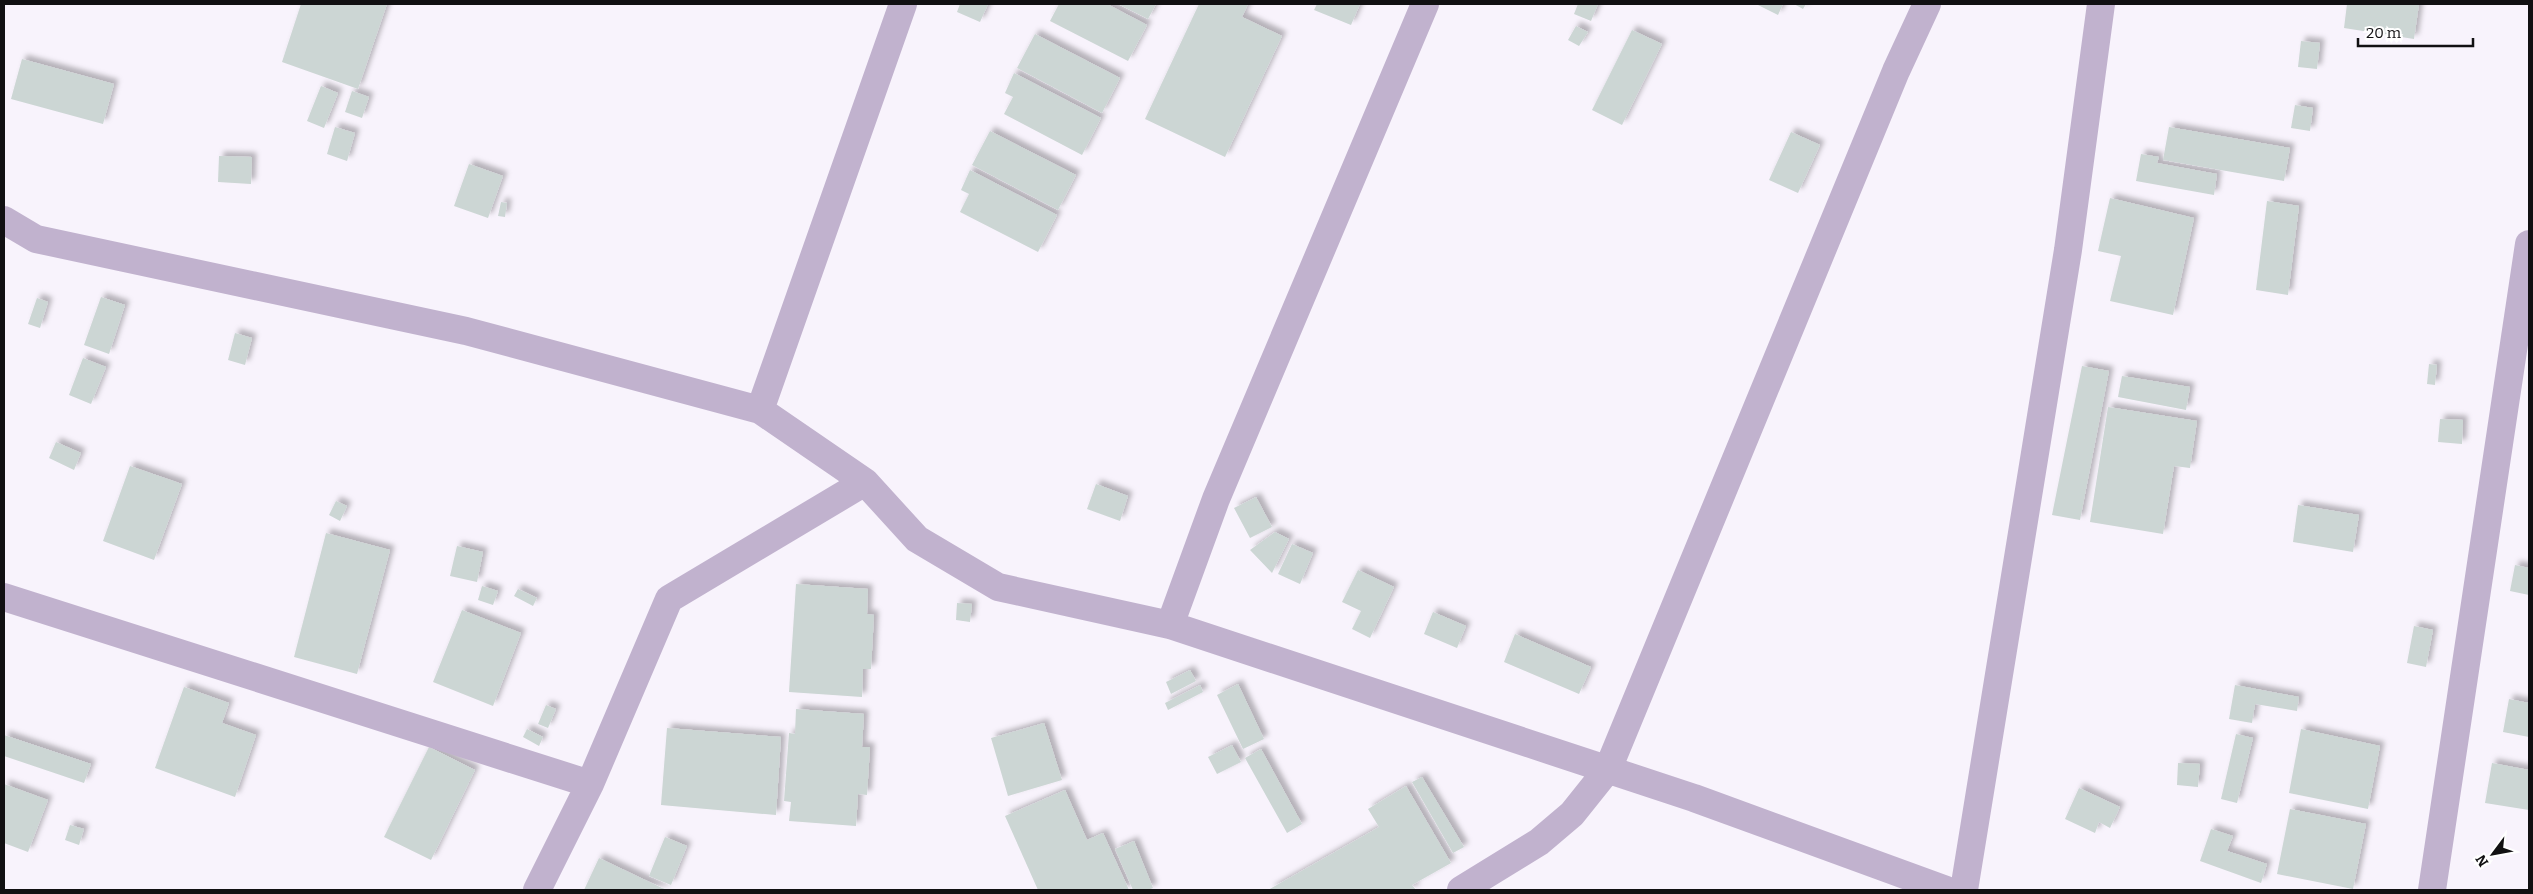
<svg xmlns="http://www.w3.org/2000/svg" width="2533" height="894" viewBox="0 0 2533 894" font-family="Bitter,serif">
	<defs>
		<filter id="shadow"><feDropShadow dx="4.5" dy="-4.5" stdDeviation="2.5" flood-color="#0004"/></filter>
	</defs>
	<rect width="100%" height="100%" fill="#f8f3fc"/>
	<path fill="#ccd6d4" filter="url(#shadow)" d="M301 4H387L358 89 282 62Z
		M960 4H988L980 22 957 12Z
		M1059 4H1107L1147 25 1128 61 1050 21Z
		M1118 4H1156L1148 19Z
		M1199 4H1248L1242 17 1282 36 1225 157 1145 119Z
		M1317 4H1360L1351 25 1314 10Z
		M1578 4H1598L1591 21 1574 14Z
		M1756 4H1783L1778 15Z
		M1794 4H1806L1803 9Z
		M2347 4H2419L2414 39 2344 28Z
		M1576 26 1588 32 1579 46 1568 40Z
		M1632 30 1662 44 1622 125 1592 110Z
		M1035 34 1120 78 1102 113 1017 68Z
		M2301 41 2320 43 2317 69 2298 67Z
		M22 59 114 84 103 124 11 99Z
		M1014 73 1101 118 1082 155 1004 114 1013 97 1005 93Z
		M321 86 338 93 324 128 307 121Z
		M352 91 369 97 362 118 345 112Z
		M2295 105 2313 108 2310 131 2291 128Z
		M335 127 355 133 347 161 327 154Z
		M2169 127 2290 148 2284 181 2163 160Z
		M990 131 1076 175 1058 210 972 165Z
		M1791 132 1820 145 1798 193 1769 180Z
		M2141 154 2159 157 2157 163 2217 174 2214 195 2136 181Z
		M219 156 252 157 251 184 218 182Z
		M469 164 503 176 488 218 454 206Z
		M970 170 1057 215 1038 252 960 212 969 194 961 190Z
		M2110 198 2194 218 2173 315 2110 301 2121 256 2098 251Z
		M2267 201 2299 206 2288 295 2256 290Z
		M501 202 507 203 505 217 498 216Z
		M101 297 125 305 109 354 84 345Z
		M37 298 48 302 40 328 28 324Z
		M235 333 252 338 245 365 228 360Z
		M83 358 106 367 91 404 69 395Z
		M2429 364 2437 365 2435 385 2427 384Z
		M2082 366 2109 371 2080 520 2052 515Z
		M2122 376 2190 387 2186 410 2118 397Z
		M2108 407 2197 421 2190 468 2174 466 2163 534 2090 522Z
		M2440 419 2463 420 2462 444 2438 442Z
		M56 442 81 453 74 470 49 458Z
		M130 466 182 484 154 560 103 541Z
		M1096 484 1128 496 1120 521 1087 509Z
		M1256 497 1272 527 1250 538 1234 508Z
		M336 501 347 506 340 521 329 515Z
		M2298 505 2359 515 2353 552 2293 542Z
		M1275 532 1289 539 1272 573 1250 550Z
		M326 533 390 550 357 674 294 657Z
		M1292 544 1313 553 1300 584 1278 574Z
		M457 546 483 552 477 582 450 576Z
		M2515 565 2529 568V595L2510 591Z
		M1358 570 1394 587 1370 638 1352 629 1361 611 1342 602Z
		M796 584 868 589 867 614 874 615 871 669H863L862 697 789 692Z
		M482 586 498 591 493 605 478 600Z
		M518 589 537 598 533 606 514 596Z
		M957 603 972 604 970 622 956 620Z
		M462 610 521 633 493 706 433 682Z
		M1433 612 1466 626 1457 648 1424 634Z
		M2414 626 2433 630 2426 667 2407 663Z
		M1515 634 1591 667 1579 694 1504 662Z
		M1190 670 1196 681 1171 694 1166 682Z
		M1238 684 1264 739 1243 749 1217 695Z
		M1200 685 1203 692 1168 710 1165 703Z
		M2235 685 2299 697 2297 711 2255 704 2252 723 2229 719Z
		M184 687 229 703 222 723 256 735 235 797 155 768Z
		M2509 699 2529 703V737L2503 732Z
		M546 705 556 709 548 728 538 724Z
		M796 709 864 714 862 747H870L867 795 858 794 856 826 789 821 791 802 784 801 789 733 795 734Z
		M1044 723 1062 780 1008 796 991 738Z
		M667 728 781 737 776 815 661 805Z
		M527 729 543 737 539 746 523 737Z
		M2301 729 2380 746 2368 809 2289 793Z
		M2236 734 2253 738 2237 803 2221 799Z
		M4 735 91 764 84 783 4 756Z
		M1232 745 1241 762 1217 774 1208 757Z
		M429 747 475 770 431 860 384 837Z
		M1261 749 1302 824 1287 833 1245 758Z
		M2178 763 2200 764 2198 787 2177 785Z
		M2492 763 2529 770V810L2485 803Z
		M1422 777 1464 847 1453 853 1412 782Z
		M4 784 48 800 28 852 4 843Z
		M1406 786 1451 863 1412 885 1416 890H1268L1379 827 1368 809Z
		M2079 788 2120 807 2110 828 2099 822 2095 833 2065 819Z
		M1065 790 1087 840 1103 833 1129 890H1038L1005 816Z
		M2290 809 2366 824 2353 889 2277 874Z
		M70 825 84 829 79 845 65 840Z
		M2211 829 2233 836 2227 851 2267 864 2261 883 2200 861Z
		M665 837 687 846 671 885 649 876Z
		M1134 841 1153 888 1148 890H1133L1115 849Z
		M599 858 662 888 668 890H584Z"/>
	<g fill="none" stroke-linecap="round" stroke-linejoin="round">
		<path stroke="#c1b2ce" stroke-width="28" d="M4 220 36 239 466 331 760 410 865 482 917 539 998 587 1170 625 1694 798 1946 890
			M760 410 903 4
			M4 597 590 784
			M1170 625 1216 499 1425 4
			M537 890 590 784 669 599 865 482
			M1461 890 1539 842 1572 814 1608 769 1896 71 1927 4
			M1964 890 2068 250 2101 4
			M2432 890 2529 244"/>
	</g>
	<rect width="2533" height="894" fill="none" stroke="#111012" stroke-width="10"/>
	<g transform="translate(2493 854) rotate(238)" stroke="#ffffff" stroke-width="4" paint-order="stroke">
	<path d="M0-4L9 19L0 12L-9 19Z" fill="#111012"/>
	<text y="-8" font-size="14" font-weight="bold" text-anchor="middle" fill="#111012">N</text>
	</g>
	<path d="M2358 38v8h115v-8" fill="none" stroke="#111012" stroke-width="2.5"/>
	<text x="2366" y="38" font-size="15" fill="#111012" stroke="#ffffff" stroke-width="4" paint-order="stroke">20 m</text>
</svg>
